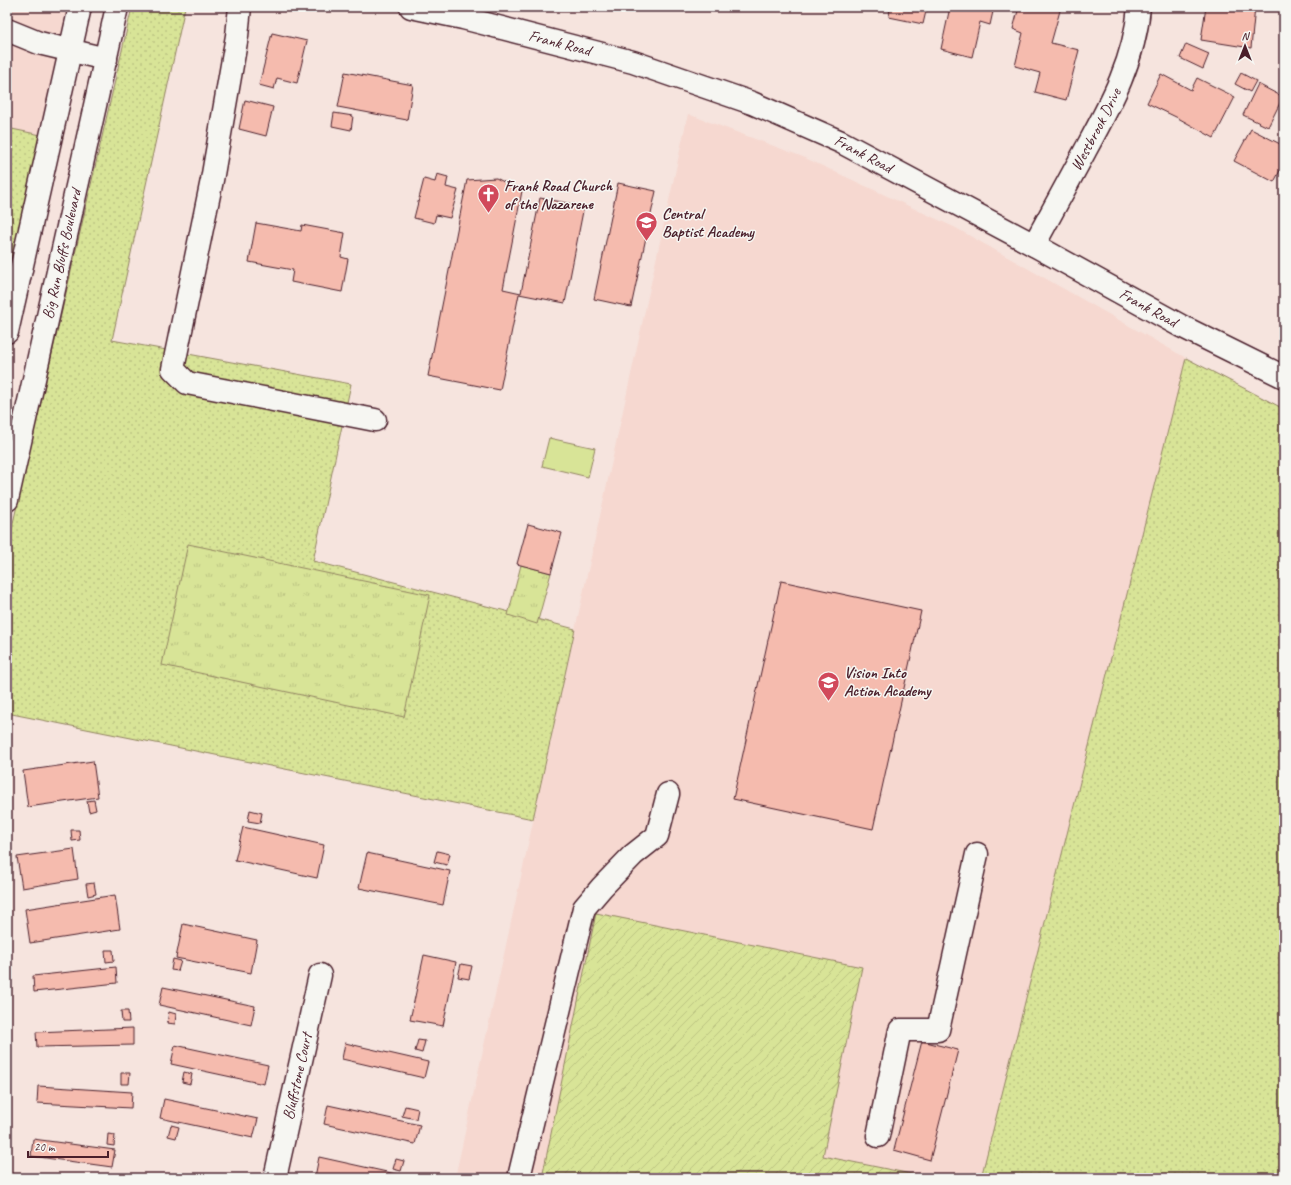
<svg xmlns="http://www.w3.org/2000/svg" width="1291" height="1185" viewBox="0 0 1291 1185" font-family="Caveat,sans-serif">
	<defs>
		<pattern id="grass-dots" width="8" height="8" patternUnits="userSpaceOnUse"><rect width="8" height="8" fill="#d8e497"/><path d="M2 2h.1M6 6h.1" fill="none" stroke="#bbc382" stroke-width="1.8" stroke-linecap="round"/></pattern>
		<pattern id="park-tufts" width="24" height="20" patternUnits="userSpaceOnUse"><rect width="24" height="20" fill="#d8e497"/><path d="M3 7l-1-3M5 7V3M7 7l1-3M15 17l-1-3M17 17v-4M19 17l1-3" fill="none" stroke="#bbc382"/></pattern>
		<pattern id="garden-furrows" width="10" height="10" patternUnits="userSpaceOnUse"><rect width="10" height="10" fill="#d8e497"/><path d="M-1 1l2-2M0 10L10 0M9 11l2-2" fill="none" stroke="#bbc382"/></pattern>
	</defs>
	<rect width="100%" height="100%" fill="#f6e4de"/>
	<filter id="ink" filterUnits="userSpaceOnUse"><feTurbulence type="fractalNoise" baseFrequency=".025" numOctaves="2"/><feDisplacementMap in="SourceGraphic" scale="8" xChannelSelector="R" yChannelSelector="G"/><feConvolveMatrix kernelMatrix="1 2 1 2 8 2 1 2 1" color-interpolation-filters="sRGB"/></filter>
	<g filter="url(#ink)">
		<path fill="#f6d8d0" d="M7 7H72L41 135 7 128Z
			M688 114 803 157 956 228 1186 358 981 1178H455Z"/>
		<path fill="url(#grass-dots)" stroke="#918261" d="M132 7H185L112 340 351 384 313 561 575 629 533 819 7 713V549Z
			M7 128 41 135 7 286Z
			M1186 358 1284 409V1178H981Z"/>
		<path fill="url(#park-tufts)" stroke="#918261" d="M188 544 430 595 404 717 162 665Z
			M521 565 551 573 537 624 508 615Z"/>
		<path fill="url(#garden-furrows)" stroke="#918261" d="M596 913 862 967 823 1156 931 1178H542Z"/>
		<path fill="#d8e497" stroke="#918261" d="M549 438 595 448 588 477 542 466Z"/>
		<path fill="#f5bbae" stroke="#4a1f2b" d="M890 7H927L923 24 889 17Z
			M950 7H994L990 25 980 22 972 57 941 49Z
			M1019 7H1061L1051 43 1079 50 1066 100 1035 92 1040 73 1015 66 1023 33 1013 29Z
			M1206 7H1255L1251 48 1201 40Z
			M272 33 307 41 297 83 277 78 274 89 259 85Z
			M1186 44 1209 54 1203 69 1180 58Z
			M345 72 413 85 407 120 338 107Z
			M1241 73 1256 81 1250 92 1235 84Z
			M1161 74 1191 90 1197 78 1235 97 1214 138 1178 118 1147 103Z
			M1258 84 1283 97 1268 127 1243 115Z
			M245 100 273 107 266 136 239 129Z
			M334 113 353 116 351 130 332 126Z
			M1251 129 1284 146V163L1274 182 1234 161Z
			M437 174 448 177 446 187 458 190 450 218 436 215 434 223 414 218 424 179 435 182Z
			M496 178 522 191 503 289 521 293 540 198 584 206 565 303 519 294 500 390 428 376 467 180Z
			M618 183 656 191 631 307 594 299Z
			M256 223 301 231 302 225 345 233 341 257 348 259 342 292 291 282 293 270 249 262Z
			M528 524 562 533 551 573 517 564Z
			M781 581 921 611 873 829 733 799Z
			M93 761 98 797 28 807 23 771Z
			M94 800 96 810 89 812 87 801Z
			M250 810 262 813 260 823 248 821Z
			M243 827 324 845 317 878 235 860Z
			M71 830H79L80 840 72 841Z
			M74 849 78 879 22 888 17 857Z
			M437 851 450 854 447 865 434 862Z
			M367 853 450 871 443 905 359 888Z
			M94 883 96 894 88 896 86 884Z
			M115 895 120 929 30 943 25 909Z
			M183 924 257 940 251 973 176 958Z
			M105 950H113L114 961 106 962Z
			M424 955 456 962 443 1026 410 1020Z
			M173 959 181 961 178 971 171 970Z
			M461 964 472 966 469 979 458 977Z
			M116 967 117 983 34 992 33 976Z
			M163 987 255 1006 251 1025 159 1005Z
			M121 1011H128L129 1022H122Z
			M169 1012 176 1014 175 1024 167 1023Z
			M133 1028V1045L37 1047 36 1032Z
			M418 1040 425 1041 422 1053 415 1051Z
			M922 1041 958 1050 930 1160 894 1150Z
			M345 1043 428 1062 424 1078 342 1059Z
			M175 1045 268 1065 264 1084 171 1064Z
			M184 1072 192 1074 190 1084 182 1082Z
			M121 1073H130L129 1084H121Z
			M38 1086 132 1092 131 1108 37 1103Z
			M164 1099 258 1119 253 1138 160 1118Z
			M328 1105 420 1125 415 1144 324 1124Z
			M405 1106 418 1109 416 1119 402 1116Z
			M171 1125 179 1127 176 1138 168 1136Z
			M108 1134 115 1135 114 1146 107 1145Z
			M33 1139 115 1150 112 1167 31 1156Z
			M319 1157 414 1178 315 1177Z
			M396 1159 404 1161 401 1171 393 1169Z"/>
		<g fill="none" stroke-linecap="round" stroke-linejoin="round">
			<defs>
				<g id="minor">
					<path d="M240 7 237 36 212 180 173 369 187 383 375 420"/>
					<path d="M7 30 39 43 106 59"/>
					<path id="s1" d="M1034 245C1051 214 1068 182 1085 151 1110 105 1135 60 1139 7"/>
					<path d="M7 332 80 7"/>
					<path id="s2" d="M7 500 117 7"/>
					<path d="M878 1136 900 1030H938L977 854"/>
					<path d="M520 1173 584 908 602 887 633 855 657 836 668 794"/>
					<path id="s3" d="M275 1178 320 975"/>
				</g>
				<g id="major">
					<path id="s4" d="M411 7 463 18 633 62 752 103 841 142 1034 245 1181 326 1284 377"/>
				</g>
			</defs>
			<use href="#minor" stroke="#4a1f2b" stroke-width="25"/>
			<use href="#major" stroke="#4a1f2b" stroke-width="25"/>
			<use href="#minor" stroke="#f6f6f2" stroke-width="22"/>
			<use href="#major" stroke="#f6f6f2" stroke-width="22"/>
		</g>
	</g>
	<defs>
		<symbol id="church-pin" viewBox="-11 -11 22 30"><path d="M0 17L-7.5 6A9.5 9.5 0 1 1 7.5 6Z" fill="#d1495b" stroke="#f6f6f2"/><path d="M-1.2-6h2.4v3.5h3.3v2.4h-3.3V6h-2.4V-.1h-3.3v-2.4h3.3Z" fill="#fff"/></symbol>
		<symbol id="school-pin" viewBox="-11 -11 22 30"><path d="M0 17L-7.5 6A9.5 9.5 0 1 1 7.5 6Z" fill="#d1495b" stroke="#f6f6f2"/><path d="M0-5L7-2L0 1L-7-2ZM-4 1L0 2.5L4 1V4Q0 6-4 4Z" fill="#fff"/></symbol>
	</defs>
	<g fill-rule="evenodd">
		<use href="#church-pin" x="476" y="182" width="25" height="34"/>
		<use href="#school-pin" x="634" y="210" width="25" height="34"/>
		<use href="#school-pin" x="816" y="670" width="25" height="34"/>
	</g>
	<g text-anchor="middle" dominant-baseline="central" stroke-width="3" stroke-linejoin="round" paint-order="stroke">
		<g font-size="16" fill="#4a1f2b" stroke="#f6f6f2">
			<text stroke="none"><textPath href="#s4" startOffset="153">Frank Road</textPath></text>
			<text stroke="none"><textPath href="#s1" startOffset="131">Westbrook Drive</textPath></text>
			<text stroke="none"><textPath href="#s4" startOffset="477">Frank Road</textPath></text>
			<text stroke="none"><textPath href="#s2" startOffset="252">Big Run Bluffs Boulevard</textPath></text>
			<text stroke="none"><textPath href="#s4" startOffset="801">Frank Road</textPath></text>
			<text stroke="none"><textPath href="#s3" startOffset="104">Bluffstone Court</textPath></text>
		</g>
		<g font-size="16" font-weight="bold" fill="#4a1f2b" stroke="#f6f6f2" text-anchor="start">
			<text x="504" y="186">Frank Road Church<tspan x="504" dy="18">of the Nazarene</tspan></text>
			<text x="662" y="214">Central<tspan x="662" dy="18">Baptist Academy</tspan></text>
			<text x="844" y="673">Vision Into<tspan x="844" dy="18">Action Academy</tspan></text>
		</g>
	</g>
	<rect width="1291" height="1185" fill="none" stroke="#f6f6f2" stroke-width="24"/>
	<rect x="12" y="12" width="1267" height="1161" fill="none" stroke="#4a1f2b" stroke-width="1.5" filter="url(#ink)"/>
	<g transform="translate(1245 46)" stroke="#f6f6f2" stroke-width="3" paint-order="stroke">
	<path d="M0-3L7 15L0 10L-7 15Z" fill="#4a1f2b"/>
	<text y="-6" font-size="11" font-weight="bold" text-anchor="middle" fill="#4a1f2b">N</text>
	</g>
	<path d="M28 1151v6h80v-6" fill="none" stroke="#4a1f2b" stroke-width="2"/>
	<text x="34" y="1151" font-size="12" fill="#4a1f2b" stroke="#f6f6f2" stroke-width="3" paint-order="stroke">20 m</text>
</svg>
